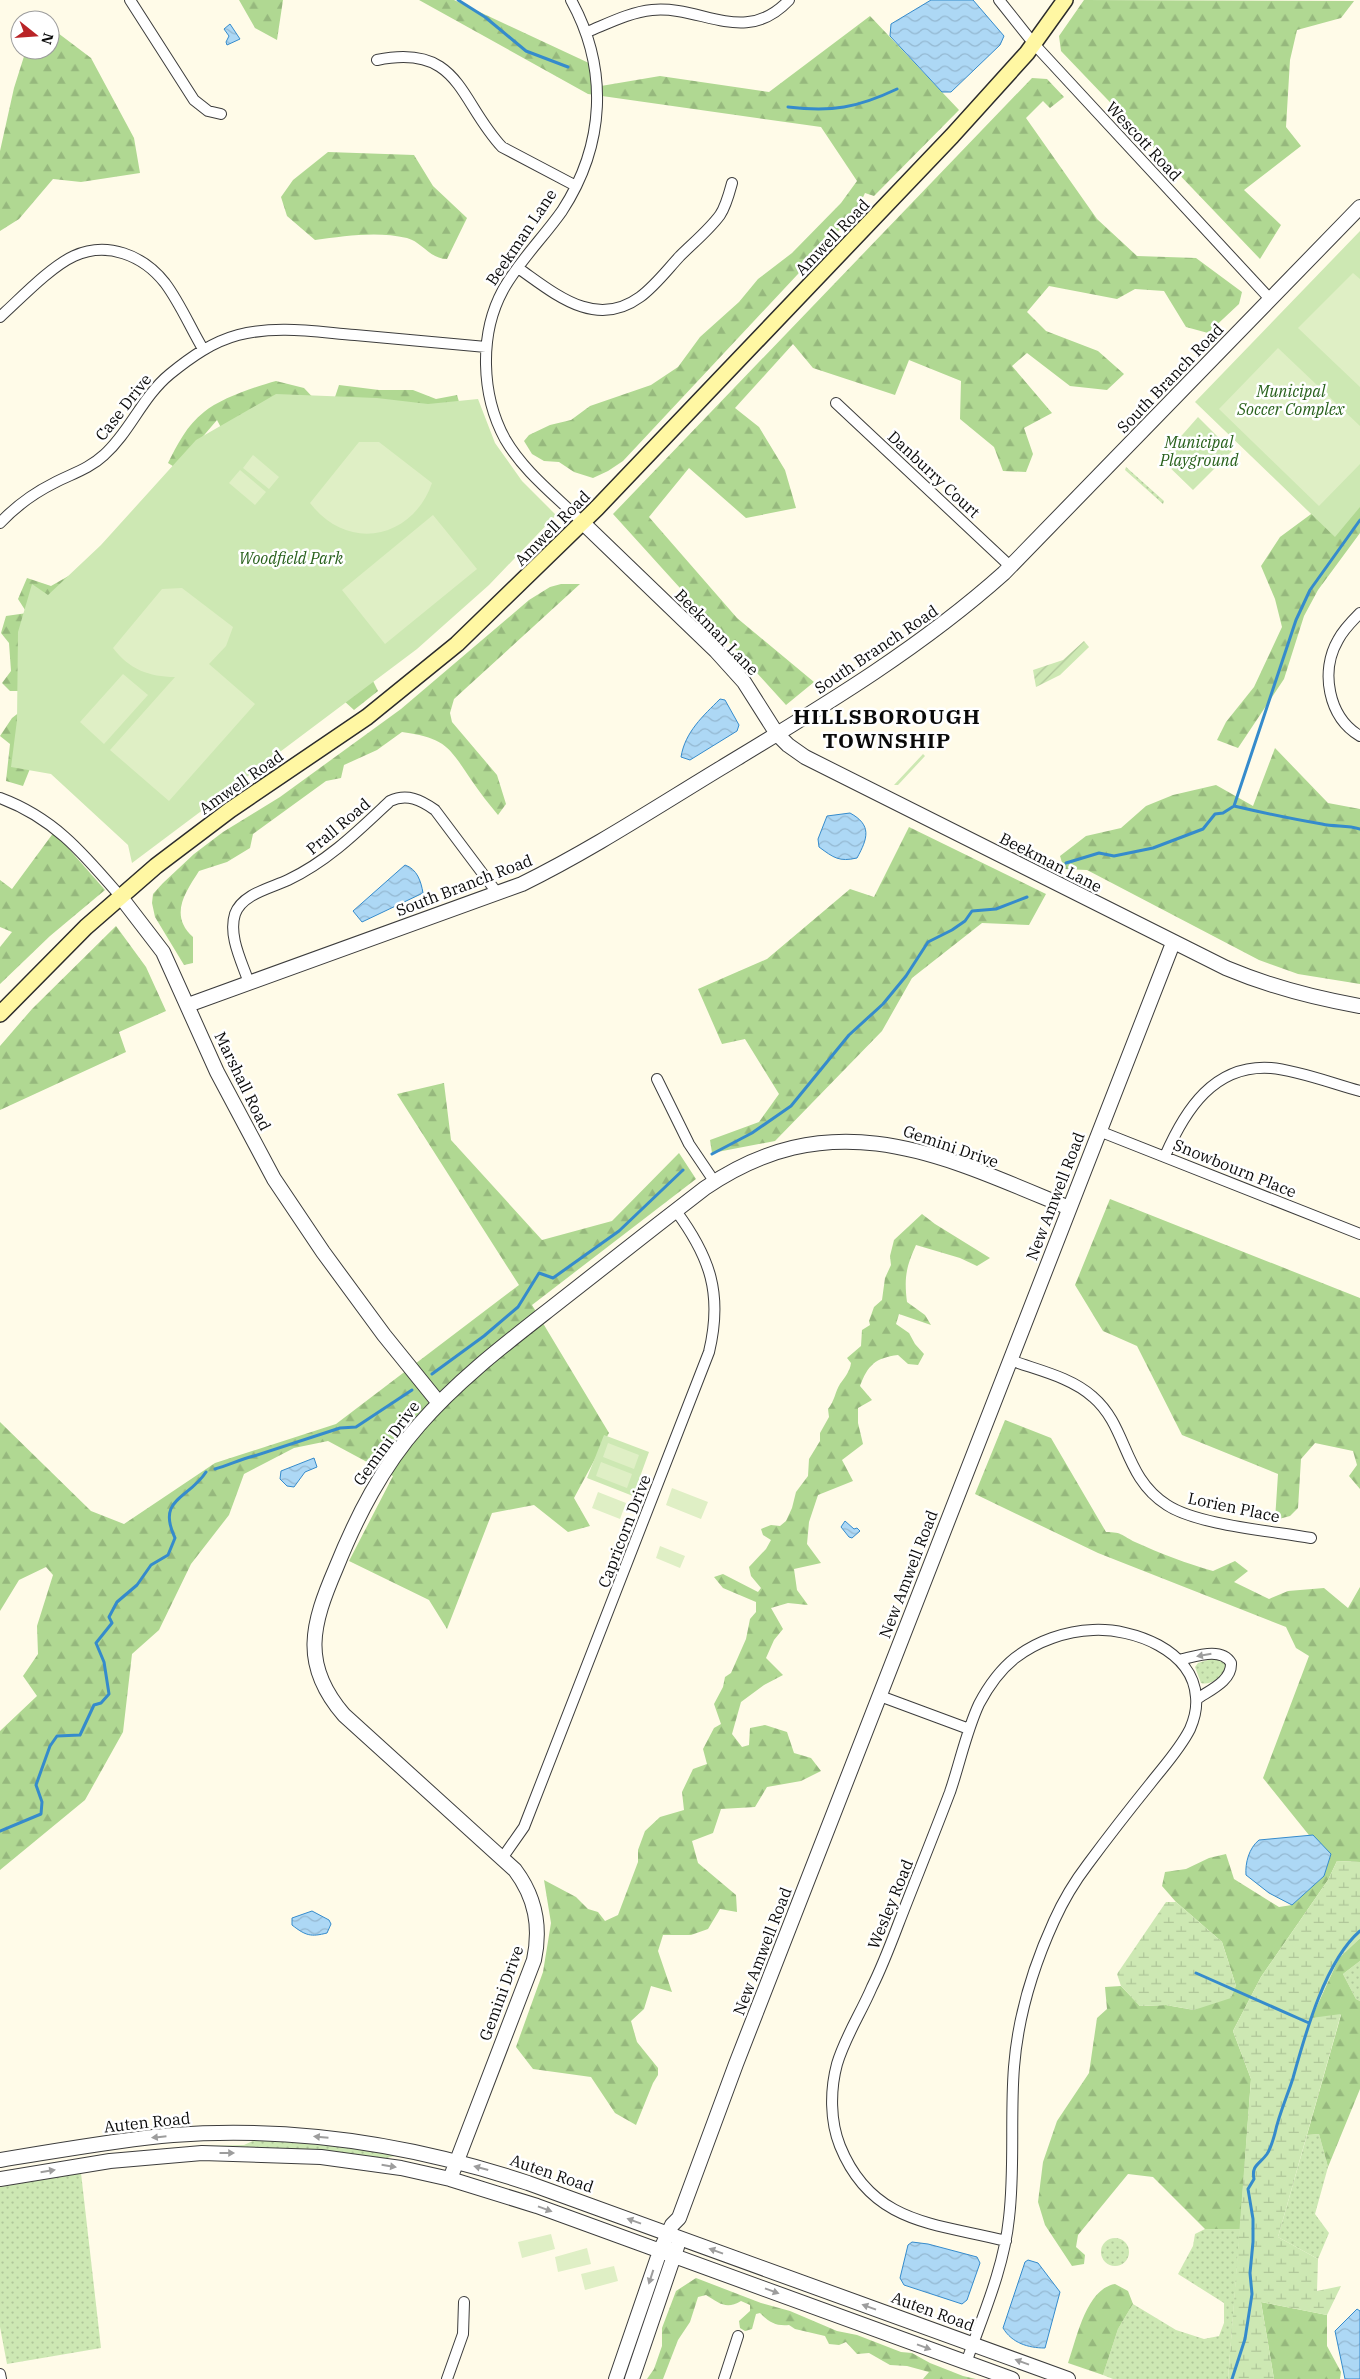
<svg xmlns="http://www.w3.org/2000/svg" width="1360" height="2379" viewBox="0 0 1360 2379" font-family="'IBM Plex Serif',serif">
	<defs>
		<pattern id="grass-dots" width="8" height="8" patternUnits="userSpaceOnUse" patternTransform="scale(1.25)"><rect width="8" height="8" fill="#cde8b3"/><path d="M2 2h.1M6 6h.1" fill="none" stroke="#afc699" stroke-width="1.8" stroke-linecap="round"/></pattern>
		<pattern id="forest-firs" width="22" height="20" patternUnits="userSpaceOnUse" patternTransform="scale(1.25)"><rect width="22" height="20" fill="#b0d892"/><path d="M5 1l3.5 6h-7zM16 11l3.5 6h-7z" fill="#96b87d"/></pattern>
		<pattern id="wetland-marsh" width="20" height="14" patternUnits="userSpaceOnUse" patternTransform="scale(1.25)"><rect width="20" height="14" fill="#cde8b3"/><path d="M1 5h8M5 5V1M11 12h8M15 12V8" fill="none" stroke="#afc699"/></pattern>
		<pattern id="garden-furrows" width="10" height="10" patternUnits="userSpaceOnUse" patternTransform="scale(1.25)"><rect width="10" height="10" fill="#cde8b3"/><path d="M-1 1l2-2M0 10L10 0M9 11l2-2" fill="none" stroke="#afc699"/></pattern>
		<pattern id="water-waves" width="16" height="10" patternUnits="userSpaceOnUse" patternTransform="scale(1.25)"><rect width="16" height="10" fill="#add8f5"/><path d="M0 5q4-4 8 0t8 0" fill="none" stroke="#94b8d1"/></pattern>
	</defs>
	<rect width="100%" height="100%" fill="#fffbe8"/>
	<path fill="url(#grass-dots)" d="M1126 467 1164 501 1163 504 1125 470Z
		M923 754 925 756 898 785H894Z
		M1218 1657 1226 1664 1227 1669C1222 1677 1210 1686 1201 1683L1195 1667 1198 1663Z
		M1360 1961V2001L1356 1999 1343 1974Z
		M1319 2134 1328 2167 1315 2214 1329 2233 1318 2259 1278 2237 1307 2135Z
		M255 2140C318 2143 374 2150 436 2163L395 2156 382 2159 317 2151 202 2146 244 2145Z
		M81 2173 101 2348 7 2364 0 2327V2187Z
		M1205 2229H1240L1228 2379H1113L1103 2375 1118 2329 1133 2304 1176 2330 1204 2339 1219 2336 1224 2323V2303L1178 2274 1193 2246 1195 2234Z
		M1101 2252a14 14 0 1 1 28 0a14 14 0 1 1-28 0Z"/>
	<path fill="url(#forest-firs)" d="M239 0H283L277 40 255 28Z
		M419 0H454L591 64 595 87 660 76 769 92 870 16 959 110 874 196 865 193 856 212 623 461 608 471 593 478 574 472 559 462 544 461 532 454 524 441 529 435 550 425 571 420 590 406 651 385 678 367 700 337 739 302 758 279 792 253 841 203 857 181 821 127 588 94Z
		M1084 0 1354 1 1341 18 1297 30 1290 60 1286 127 1301 146 1244 190 1281 225 1260 259 1061 51 1059 36Z
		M50 27 91 58 134 138 140 173 81 182 53 179 19 219 0 231V151L14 88 26 50H50Z
		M1032 78 1047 79 1064 97 1050 108 1043 101 1026 118 1097 219 1137 256 1196 258 1242 292 1239 304 1208 333 1186 327 1164 291 1135 289 1117 299 1049 286 1027 312 1046 331 1098 351 1124 374 1107 390 1070 386 1027 353 1012 366 1052 413 1024 428 1033 454 1026 472 1003 471 994 447 960 419 961 381 909 360 895 395 813 368 793 344 735 408 759 427 785 470 796 508 746 518 689 468 649 517 737 618 814 682 786 705 613 514Z
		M328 152 414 155 433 186 467 218 447 259C430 259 422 242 407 238 377 231 345 236 315 240L287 216 281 197 293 180Z
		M276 381 304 388 319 404 335 397 339 385 379 390H413L436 399 457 395 462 412 367 669 378 691 354 710 333 691 58 699 23 786 6 781 10 744 0 736 12 718 21 711 23 691H10L2 683 11 671 9 643 1 633 6 616 27 613 18 599 27 578 51 586 86 566 226 437 217 420 176 468 168 463C177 445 187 425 204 412 219 399 257 386 276 381Z
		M1360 478V533L1318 590 1304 616 1284 679 1238 748 1217 740 1226 722 1254 687 1282 627 1275 599 1261 566 1280 537Z
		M561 584H580L454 699 450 713 452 722 497 775 506 804 498 815C489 804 480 793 472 781 449 747 446 738 402 732L377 750 344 765 341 778 326 781 253 834 250 848 227 862 199 871C185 893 169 915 193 937V963L184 965 155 917 152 903 153 894 163 883 194 854 223 832 280 797 401 709 529 600 550 587Z
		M1275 748 1328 803 1360 809V984L1298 974 1259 960 1087 870 1064 869 1060 856 1086 836 1121 828 1146 806 1173 795 1216 785 1253 806Z
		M909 827 1046 894 1029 925 982 923 912 978 882 1031 775 1141 712 1153 710 1140 759 1122 779 1094 745 1039 722 1044 698 989 767 959 850 889 874 897Z
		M54 832 105 890 50 936 0 984V947L12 932 0 927V880L12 889Z
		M116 926 146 967 166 1011 119 1032 126 1052 0 1110V1046L32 1009Z
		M444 1083 451 1140 542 1240 612 1221 679 1153 696 1179 532 1305 609 1433 574 1498 590 1526 568 1532 534 1505 492 1513 447 1629 429 1600 349 1561 393 1476 328 1441 294 1448 244 1474 229 1515 191 1564 159 1630 132 1654 123 1732 85 1800 0 1870V1731L37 1696 23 1676 38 1654 37 1626 53 1575 46 1567 19 1580 0 1611V1422L91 1511 124 1524 215 1463 336 1424 519 1285 397 1094Z
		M1110 1199 1360 1298V1489L1349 1476 1357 1465 1353 1451 1315 1443 1301 1459 1298 1508 1290 1516 1275 1520 1278 1474 1182 1435 1137 1346 1103 1331 1075 1285Z
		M922 1214 935 1224 990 1258 977 1266 960 1258 916 1245C906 1267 904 1278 907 1302L925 1315 931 1325 899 1314 896 1324 909 1333 915 1344 924 1354 918 1365 908 1364 898 1355C875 1358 868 1365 860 1386L872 1400 858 1408V1423L863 1444 842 1460 853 1481 818 1495 809 1522 807 1544 821 1563 794 1569 797 1590 808 1605 788 1603 771 1608 783 1629 774 1640 766 1658 783 1675 764 1685 741 1702 732 1734 742 1747 749 1745 750 1728 765 1725 787 1732 794 1753 811 1758 821 1771 801 1781 767 1787 755 1807 721 1809 713 1833 692 1841 698 1863 736 1895 737 1912 720 1909 708 1929 691 1935H663L658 1951 672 1992 651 1986 644 2009 631 2021 637 2042 658 2068V2075L653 2083 636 2125 615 2113 591 2077 533 2069 516 2047 543 1972 551 1923 544 1880 576 1897 588 1909 598 1912 605 1921 618 1915 638 1862V1850L645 1831 660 1817 684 1810 682 1792 693 1769 707 1764 703 1749 714 1728 721 1724 714 1704 723 1687 725 1677 731 1673 746 1639 750 1619 756 1612V1602L723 1588 714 1577 723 1574 758 1592 761 1588 751 1576 749 1567 766 1549 771 1540 763 1535 761 1529 771 1525 780 1526 786 1521 792 1508 796 1492 808 1476 809 1459 820 1441V1433L829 1417 828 1409C835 1400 835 1392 840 1384 845 1377 850 1371 851 1363L847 1358 861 1346 862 1330 870 1325 869 1321 874 1307 882 1300 885 1278 891 1265 890 1256 894 1240Z
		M1005 1420 1051 1438 1106 1532C1123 1532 1122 1536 1135 1542 1159 1553 1188 1564 1213 1571L1235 1561 1248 1571 1234 1582 1269 1599 1288 1591 1324 1588 1348 1608 1360 1587V1862L1337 1861 1328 1880 1261 1977 1233 2031 1251 2079 1240 2229H1205L1153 2177 1128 2174 1078 2235 1076 2247 1085 2255 1084 2264 1072 2266 1045 2225 1038 2202 1043 2162 1057 2121 1089 2073 1097 2018 1107 2009 1105 1987 1121 1986 1140 2006 1166 2005 1194 2010 1236 1986 1222 1942 1176 1902 1162 1886 1165 1872 1186 1869 1209 1858 1226 1854 1234 1879 1279 1907 1292 1905 1324 1876 1329 1860 1263 1778 1309 1656 1296 1648 1286 1627 1098 1553 975 1494Z
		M1360 1938V1961L1343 1974 1356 1999 1360 2001V2089L1328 2167 1319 2134 1307 2135 1341 2015 1311 2019 1339 1958Z
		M696 2278 761 2303 790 2311 837 2331 857 2335 901 2352 912 2353 930 2363 963 2376 976 2379H923L929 2372 907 2366 890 2365 869 2353 857 2354 846 2342 839 2345 829 2344 825 2336 795 2329 789 2325C776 2326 770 2323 760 2313L756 2314 752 2329 745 2331 740 2328 739 2321 750 2311V2305L741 2301C726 2310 719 2303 706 2295L698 2297 690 2322 678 2340 663 2379H647L654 2369 662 2346V2328L676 2291Z
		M1115 2284 1128 2291 1133 2304 1118 2329 1103 2375 1068 2363C1077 2338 1086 2289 1115 2284Z
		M1261 2302 1327 2315V2346L1341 2372 1340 2379H1274Z"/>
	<path fill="url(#wetland-marsh)" d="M1337 1861 1360 1862V1938L1339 1958 1311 2018 1341 2014 1278 2237 1318 2259 1317 2291 1341 2286 1327 2315 1261 2302 1274 2379H1228L1251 2079 1233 2031 1261 1977 1328 1880Z
		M1166 1902H1176L1222 1942 1236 1986 1231 1998 1194 2010 1166 2005 1140 2006 1121 1986 1117 1974Z"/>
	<path fill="#cde8b3" d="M1360 231V507L1335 537 1195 402Z
		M276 394 377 398 428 404 478 399 495 443 522 481 556 515 489 585 417 649 132 863 128 845 51 774 11 767 17 720 18 632 32 584 48 595 101 545 196 440Z
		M1198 417 1232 451 1193 490 1161 459Z
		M604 1435 649 1452 633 1496 587 1478Z"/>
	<path fill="url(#garden-furrows)" d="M1084 641 1089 647 1060 675 1036 687 1033 670 1063 660Z"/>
	<path fill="#dfefc5" d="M1353 273 1360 279V387L1298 328Z
		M1278 348 1360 426V464L1319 506 1219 409Z
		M359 442H379L432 483C412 540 347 552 310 503Z
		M253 455 279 477 269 489 243 468Z
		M240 470 266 492 255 505 229 483Z
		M433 515 477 569 385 644 342 590Z
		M182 588 233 627 226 646 209 664 255 704 169 801 110 750 175 677C149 677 129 669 113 648L162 589Z
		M123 674 148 695 104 744 80 722Z
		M608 1443 639 1455 634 1469 603 1457Z
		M601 1462 632 1474 627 1488 596 1476Z
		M672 1488 708 1502 701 1519 666 1505Z
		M598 1492 626 1503 620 1519 592 1508Z
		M660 1546 685 1556 680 1568 656 1558Z
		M551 2234 555 2249 522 2258 518 2242Z
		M587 2248 591 2264 558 2272 555 2257Z
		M614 2266 618 2281 585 2290 581 2274Z"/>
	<path fill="url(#water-waves)" stroke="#358bcc" d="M931 0H973L1004 36 1000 45 951 92H942L890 36 891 24Z
		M230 24 240 39 227 45 226 42 229 36 224 29Z
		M720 699 725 700 739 725 737 731 690 760 681 757C685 732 703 716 720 699Z
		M850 813C872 825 868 838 857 858 839 862 834 858 819 847L818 839 827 816Z
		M405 865C417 869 421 881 423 893L362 922 353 911Z
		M314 1458 317 1467 305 1472 294 1487 287 1486 280 1479 281 1471Z
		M845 1521 854 1529 857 1528 860 1531 852 1538 849 1537 841 1527Z
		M1313 1835 1331 1854 1324 1876 1292 1905 1269 1893 1246 1875C1245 1863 1249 1848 1259 1840Z
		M312 1911 329 1920 331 1924 327 1933C311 1937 306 1936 292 1925V1918Z
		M912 2242 928 2244 977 2257 980 2263 967 2300 962 2304 904 2285 900 2278 908 2245Z
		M1028 2260 1038 2263 1060 2292 1045 2348C1028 2348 1012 2343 1003 2328L1025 2262Z
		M1357 2309 1360 2311V2379H1345L1335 2331Z"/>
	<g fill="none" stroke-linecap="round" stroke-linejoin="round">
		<path stroke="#358bcc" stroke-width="3" d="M458 0 485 17 526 51 568 67
			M788 107C832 112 857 108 897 89
			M1234 806C1264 813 1292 819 1322 824 1335 827 1347 825 1360 829
			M1066 863 1099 853 1114 856 1153 848 1203 829 1215 814 1223 813 1234 806 1296 620 1310 590 1360 520
			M712 1154 752 1133 791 1106 849 1035 883 1004 906 976 928 942 952 930 965 921 972 911 996 909 1027 897
			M432 1374 484 1336 518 1307 539 1273 553 1278 619 1231 683 1170
			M215 1469C229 1465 241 1459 254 1456L340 1428 356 1427 412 1390
			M0 1831 41 1814 42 1802 36 1785 50 1746 57 1736 80 1735 94 1705 101 1703 109 1694 104 1662 96 1643 112 1623 109 1617 117 1602 137 1585 151 1565 168 1555 175 1538C156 1498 189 1499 206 1472
			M1196 1973 1309 2023
			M1232 2379 1245 2339 1252 2294 1250 2273 1253 2242V2219L1248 2189 1254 2179C1251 2165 1260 2164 1267 2154 1271 2148 1273 2140 1275 2133 1279 2114 1287 2097 1293 2078 1305 2035 1325 1961 1360 1931"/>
		<defs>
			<path id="minor" d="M130 0 194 100 208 111 221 114
				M571 0C609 69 605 145 562 211 543 238 519 261 503 290 479 334 481 395 505 439 524 472 556 496 582 522
				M999 0 1034 44 1270 299
				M587 32C607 24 630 12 652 10 702 5 745 47 789 0
				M377 60C460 43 459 101 502 147L576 186
				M518 268C554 293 595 330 640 297 655 286 667 270 680 256 693 243 709 230 720 215 726 206 729 194 732 183
				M0 317C20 299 50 267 74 256 107 241 143 255 165 283 180 303 190 327 203 349
				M836 403 1011 567
				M0 523C16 506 34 493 54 483 71 474 89 469 104 455 130 432 142 397 170 374 191 357 212 342 238 335 277 325 316 332 355 335 399 339 443 343 486 347
				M1360 613C1352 621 1343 630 1338 640 1320 671 1328 717 1360 736
				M0 798C54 818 83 853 120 896
				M249 983C242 962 228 936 235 914 242 894 271 888 288 880 328 861 358 831 390 801 407 793 421 800 435 810L498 894
				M657 1079 689 1144 714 1181
				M1099 1131 1360 1234
				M1165 1156C1185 1110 1214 1064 1271 1068 1297 1070 1334 1084 1360 1091
				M1010 1360C1037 1370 1071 1377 1093 1397 1128 1427 1123 1477 1167 1505 1197 1525 1273 1531 1311 1538
				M1179 1660C1194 1657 1221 1646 1231 1663 1232 1681 1210 1690 1197 1699
				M880 1696 969 1729
				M503 1857 524 1827 709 1352C723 1294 710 1257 676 1211
				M966 2363C983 2315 1004 2268 1009 2218 1015 2168 1010 2117 1014 2067 1018 2016 1033 1967 1054 1921 1063 1901 1075 1881 1088 1864 1108 1837 1129 1810 1150 1784 1164 1766 1180 1749 1190 1729 1194 1720 1197 1707 1196 1697 1193 1650 1133 1628 1093 1630 1066 1631 1037 1641 1015 1658 1000 1670 988 1687 979 1704 966 1732 960 1763 950 1792 933 1837 915 1881 898 1925 890 1946 882 1967 872 1987 861 2013 845 2037 837 2064 830 2090 830 2121 840 2146 872 2225 936 2223 1006 2241
				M0 2374 1 2379
				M447 2379 463 2334 464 2302
				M724 2379 738 2336"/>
			<path id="tertiary" d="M582 522 716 651 744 682 777 734 788 745 805 757 1226 968C1269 986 1314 998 1360 1006
				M120 896 163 952 217 1072 274 1179 323 1252 384 1335 439 1403
				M188 1005 522 884C591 850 655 808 721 768 820 708 918 650 1004 573L1360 207
				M0 2160C57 2151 115 2140 173 2135 294 2126 414 2145 528 2183L1068 2379
				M0 2179 110 2161 202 2153 321 2157 401 2168 450 2179 537 2206 1012 2379
				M450 2179 534 1960C541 1927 536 1898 515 1870L344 1715C300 1664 312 1624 336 1568 357 1516 382 1467 419 1425 457 1381 504 1345 550 1309 601 1269 653 1228 705 1188 834 1100 942 1155 1069 1208
				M616 2379 660 2251 672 2225 679 2218 736 2064 1173 943
				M632 2379 677 2247"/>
			<path id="secondary" d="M0 1014 86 927 156 866 230 810 367 717 457 644 597 508 952 136 1027 53 1065 0"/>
		</defs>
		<use href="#minor" stroke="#3d3d3d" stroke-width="12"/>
		<use href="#tertiary" stroke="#3d3d3d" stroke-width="16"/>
		<use href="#secondary" stroke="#2c2c2c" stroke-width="18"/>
		<use href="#minor" stroke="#fff" stroke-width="10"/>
		<use href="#tertiary" stroke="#fff" stroke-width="14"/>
		<use href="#secondary" stroke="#fff7a3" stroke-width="15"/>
	</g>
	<defs><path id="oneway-solid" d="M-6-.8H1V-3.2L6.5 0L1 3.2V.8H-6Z" transform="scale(1.25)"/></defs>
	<g fill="#9d9d9d">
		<use href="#oneway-solid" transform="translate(1204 1655) rotate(170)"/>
		<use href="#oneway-solid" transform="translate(159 2137) rotate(174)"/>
		<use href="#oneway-solid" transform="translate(321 2137) rotate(-175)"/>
		<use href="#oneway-solid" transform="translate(227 2153)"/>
		<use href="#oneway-solid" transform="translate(389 2166) rotate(9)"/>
		<use href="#oneway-solid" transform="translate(481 2168) rotate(-165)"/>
		<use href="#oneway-solid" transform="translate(48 2171) rotate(-9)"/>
		<use href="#oneway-solid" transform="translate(545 2209) rotate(20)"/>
		<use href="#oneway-solid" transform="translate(634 2221) rotate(-160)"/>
		<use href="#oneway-solid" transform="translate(716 2251) rotate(-160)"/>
		<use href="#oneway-solid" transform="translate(651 2277) rotate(108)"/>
		<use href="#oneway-solid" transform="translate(772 2291) rotate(20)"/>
		<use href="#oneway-solid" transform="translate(869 2307) rotate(-160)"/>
		<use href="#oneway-solid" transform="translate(924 2347) rotate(20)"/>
		<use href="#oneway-solid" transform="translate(1022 2362) rotate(-160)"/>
	</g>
	<g text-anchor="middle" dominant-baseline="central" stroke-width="5" stroke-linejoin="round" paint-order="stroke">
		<g font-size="16" fill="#0a0a0a" stroke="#fff">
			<text transform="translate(1144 141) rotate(47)">Wescott Road</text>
			<text transform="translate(521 237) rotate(-56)">Beekman Lane</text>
			<text transform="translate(832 237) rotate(-46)">Amwell Road</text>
			<text transform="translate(1170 378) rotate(-46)">South Branch Road</text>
			<text transform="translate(123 407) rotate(-52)">Case Drive</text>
			<text transform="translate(934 474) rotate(43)">Danburry Court</text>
			<text transform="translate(552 528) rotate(-45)">Amwell Road</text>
			<text transform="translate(717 632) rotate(46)">Beekman Lane</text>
			<text transform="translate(876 649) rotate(-34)">South Branch Road</text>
			<text transform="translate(241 782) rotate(-35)">Amwell Road</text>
			<text transform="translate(338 826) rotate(-40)">Prall Road</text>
			<text transform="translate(1051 862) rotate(27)">Beekman Lane</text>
			<text transform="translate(464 885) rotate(-21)">South Branch Road</text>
			<text transform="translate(243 1081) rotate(64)">Marshall Road</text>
			<text transform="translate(951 1146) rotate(19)">Gemini Drive</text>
			<text transform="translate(1235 1168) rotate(22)">Snowbourn Place</text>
			<text transform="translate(1055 1196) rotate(-69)">New Amwell Road</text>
			<text transform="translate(386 1443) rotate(-54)">Gemini Drive</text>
			<text transform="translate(1234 1507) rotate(12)">Lorien Place</text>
			<text transform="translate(624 1531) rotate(-69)">Capricorn Drive</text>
			<text transform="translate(908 1574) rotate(-69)">New Amwell Road</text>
			<text transform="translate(890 1904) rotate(-68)">Wesley Road</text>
			<text transform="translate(762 1951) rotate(-69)">New Amwell Road</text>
			<text transform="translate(501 1993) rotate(-70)">Gemini Drive</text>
			<text transform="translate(147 2122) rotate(-6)">Auten Road</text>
			<text transform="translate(552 2173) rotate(19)">Auten Road</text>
			<text transform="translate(933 2311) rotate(20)">Auten Road</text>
		</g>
		<g font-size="16" font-style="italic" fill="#28611c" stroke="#fff">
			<text x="1291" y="391">Municipal<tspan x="1291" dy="18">Soccer Complex</tspan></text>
			<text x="1199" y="442">Municipal<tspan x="1199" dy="18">Playground</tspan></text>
			<text x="291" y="558">Woodfield Park</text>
		</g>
		<g font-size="21" font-weight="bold" letter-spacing="1" fill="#0a0a0a" stroke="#fff">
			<text x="887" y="716">HILLSBOROUGH<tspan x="887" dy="24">TOWNSHIP</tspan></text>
		</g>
	</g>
	<g transform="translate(35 35) rotate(107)"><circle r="24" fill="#ffffff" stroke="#9d9d9d"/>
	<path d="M0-4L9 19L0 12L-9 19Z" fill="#b92427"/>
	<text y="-8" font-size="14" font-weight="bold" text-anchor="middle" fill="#0a0a0a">N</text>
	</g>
</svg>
